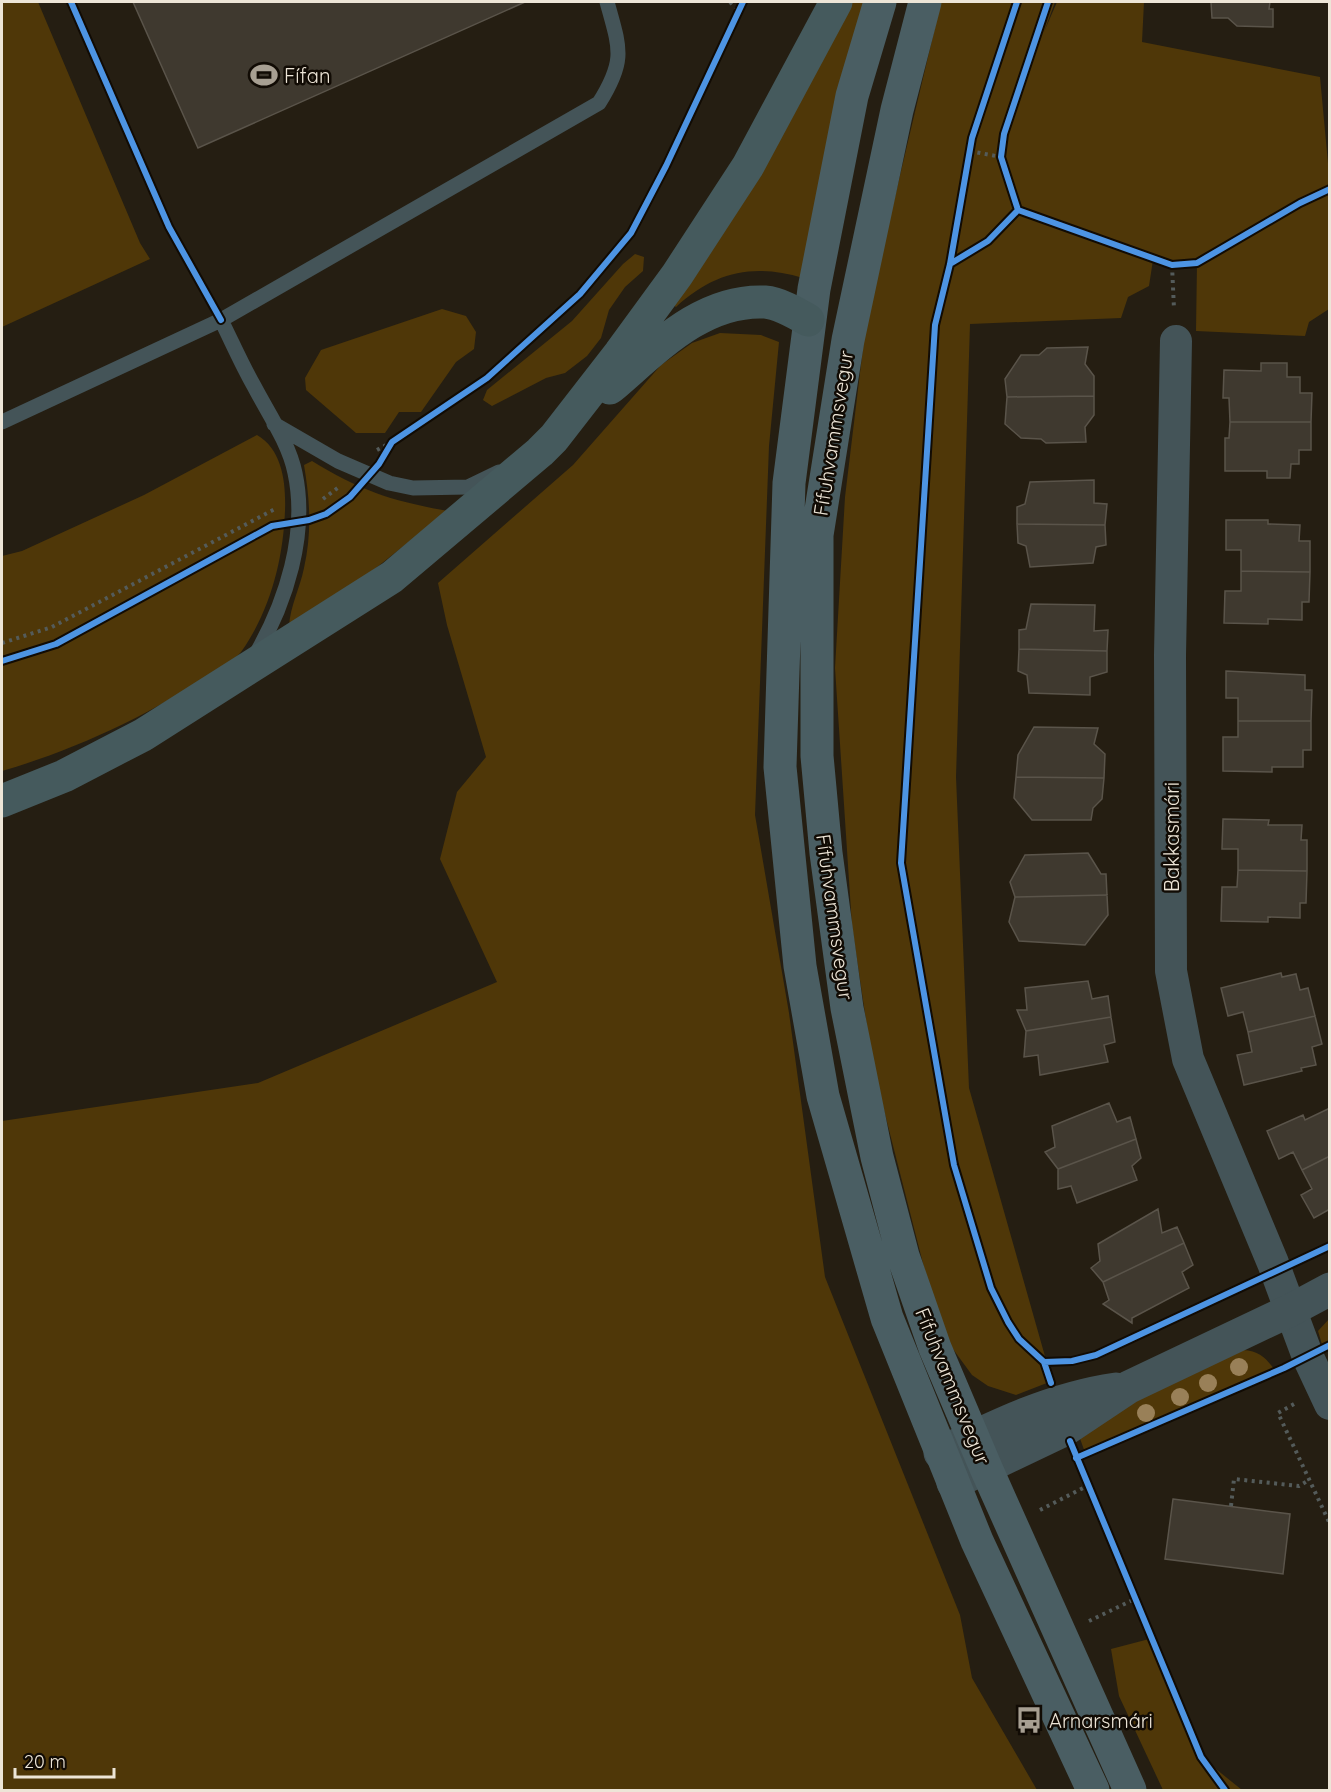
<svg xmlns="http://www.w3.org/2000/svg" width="1331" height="1792" viewBox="0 0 1331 1792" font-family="Quicksand,sans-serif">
	<rect width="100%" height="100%" fill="#251e12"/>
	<path fill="#4f3708" d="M2 2H38L140 243 150 259 2 327Z
		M845 2H867L803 278C753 263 714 272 676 307L670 303Z
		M941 2H1055L1044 32 1057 2H1144L1142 42 1320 77 1329 174V309L1309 322 1305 336 1196 331 1197 263 1172 265 1153 260 1149 286 1128 297 1121 318 970 324 956 777 969 1088 1052 1381 1016 1395 988 1386 972 1375 950 1345 929 1287 873 1067 852 926 835 668 845 497 867 315Z
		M635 254 644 257 643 271 625 287 609 310 601 338 587 356 565 373 546 378 492 406 483 400 487 390 572 321 623 264Z
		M442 309 466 316 476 332 474 349 456 362 421 412H399L385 433H356L306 390 305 378 321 350Z
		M720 333 761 335 779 342 769 446 755 815 789 1013 825 1277 960 1615 972 1678 1037 1790H2V1121L258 1083 497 982 440 859 457 792 486 757 447 625 438 583 573 465 661 365 692 343Z
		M257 435C283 450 286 484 285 511 283 561 270 611 241 652 235 660 223 665 215 671 152 714 75 750 2 771V556L22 551 144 495Z
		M312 461C361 491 392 501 448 511L372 571 289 627C290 606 300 588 304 568 312 533 310 500 304 465Z
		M1329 1319V1344L1323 1348 1318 1331Z
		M1243 1350C1259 1351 1265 1357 1274 1369L1087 1458 1078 1433 1149 1392Z
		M1153 1638 1201 1757 1242 1790H1163L1119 1696 1111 1649Z"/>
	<path fill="#3f392f" stroke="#5a544a" stroke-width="1.5" d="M133 2H525L198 148Z
		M1211 2H1270L1269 9H1273V27L1237 26 1228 18H1212Z
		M1088 347 1085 364 1094 376V396L1007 397 1005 379 1021 355H1039L1047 348Z
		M1261 363H1287V377H1300V393H1312L1311 422H1230L1229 398H1223L1224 370 1261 371Z
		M1094 396V415L1085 427 1086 442 1046 443 1041 439 1021 438 1005 424 1007 397Z
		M1230 422H1311V450H1299V464H1291L1290 478H1267V471H1225V438H1229Z
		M1094 480V503L1107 504 1105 525 1017 524V507L1025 504 1030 482Z
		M1226 520H1268V524L1300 525 1299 541H1310V572L1241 571V550H1226Z
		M1017 524 1105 525 1106 545 1096 547 1093 563 1030 567 1026 546 1018 543Z
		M1241 571 1310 572 1309 602H1302V620L1268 619V624L1224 623 1225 591H1241Z
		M1031 604 1095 605 1094 631 1108 630 1107 651 1019 649V630L1026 629Z
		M1019 649 1107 651V672L1090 677V695L1029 693 1027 675 1018 671Z
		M1226 671 1305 675V690H1312L1311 721H1238V698H1226Z
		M1238 721H1311V750H1303V767H1272V772L1223 771V737H1238Z
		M1034 727 1098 728 1094 744 1105 754 1104 778 1016 777 1018 755Z
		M1016 777 1104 778 1102 799 1093 808 1091 820H1032L1014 798Z
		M1223 819 1269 820 1268 825H1302L1301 840H1307V871L1238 870V849H1222Z
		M1088 853 1101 874H1106L1107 895 1015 897 1010 882 1025 855Z
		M1238 870 1307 871 1306 903H1300V918L1268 917V922L1221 921 1222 887H1237Z
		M1107 895 1108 915 1085 945 1019 941 1009 922 1015 897Z
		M1281 973 1282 977 1296 974 1300 990 1308 988 1315 1016 1248 1032 1243 1012 1228 1016 1221 988Z
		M1088 981 1092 999 1108 996 1111 1017 1026 1031 1017 1010H1027L1025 988Z
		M1315 1016 1322 1044 1312 1047 1316 1065 1301 1068 1302 1071 1244 1085 1237 1055 1252 1052 1248 1032Z
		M1111 1017 1115 1042 1104 1045 1108 1062 1040 1075 1038 1055 1024 1057 1026 1031Z
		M1109 1103 1117 1122 1130 1117 1136 1139 1058 1169 1045 1152 1055 1147 1052 1126Z
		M1330 1108V1156L1302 1170 1293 1152 1279 1159 1267 1131 1303 1115 1305 1120Z
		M1136 1139 1141 1158 1132 1166 1137 1180 1077 1203 1071 1186 1058 1189V1169Z
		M1330 1156V1209L1314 1218 1301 1195 1312 1189 1302 1170Z
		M1158 1209 1162 1233 1177 1227 1184 1243 1103 1282 1091 1268 1100 1261 1098 1244Z
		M1184 1243 1193 1265 1182 1272 1189 1288 1132 1318V1323L1103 1304 1109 1300 1103 1282Z
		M1173 1499 1290 1514 1283 1574 1165 1559Z"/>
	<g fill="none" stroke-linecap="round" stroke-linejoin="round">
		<path stroke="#545b5a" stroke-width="4" stroke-dasharray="3 4.5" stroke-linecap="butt" d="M730 2 739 11
			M970 151 1001 157
			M1172 265 1174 309
			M377 450 392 442
			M323 499 339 487
			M2 643 52 627 275 509
			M1294 1404 1278 1413 1330 1524
			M1231 1506 1234 1479 1299 1486 1309 1480
			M1040 1510 1087 1486
			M1089 1621 1137 1598"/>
		<path stroke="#445458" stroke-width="15" d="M221 320C232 342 242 365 254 386 268 413 289 443 295 473 308 534 286 602 256 654
			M2 422 221 320 599 103C626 60 620 49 607 2
			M274 424 338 461 389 483 413 488 468 487 499 472"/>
		<path stroke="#445458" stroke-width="32" d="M1176 341 1170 655 1171 971 1188 1059 1273 1263 1308 1357 1330 1404"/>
		<path stroke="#445458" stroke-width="33" d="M940 1453C997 1425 1053 1398 1116 1389
			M953 1483 1066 1429 1129 1387 1289 1311 1330 1289"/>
		<path stroke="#4a5e63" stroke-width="33" d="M880 2 852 96 814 289 789 483 780 767 800 966 823 1096 887 1318 977 1541 1093 1790
			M925 2 897 110 848 340 817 535V756L826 853 847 1008 877 1157 903 1256 935 1348 986 1468 1130 1790"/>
		<path stroke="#455a5d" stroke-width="33" d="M610 388C655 350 701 299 765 302 779 303 796 313 808 320
			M2 801 64 776 143 735 392 577 540 452 554 438 620 353 677 275 748 166 836 2"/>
		<defs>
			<path id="cycleway" d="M71 2 169 227 221 320
				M1017 2 972 138 950 264 935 325 901 863 954 1165 991 1288 1008 1322 1019 1339 1044 1362 1051 1383
				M1048 2 1004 134 1001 157 1018 210 1172 265 1197 263 1300 203 1330 189
				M950 264 988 241 1018 210
				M2 661 56 644 272 526 309 520 326 514 350 497 379 464 392 442 487 378 580 294 631 233 666 166 743 2
				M1044 1362 1072 1361 1096 1355 1330 1246
				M1070 1441 1201 1757 1225 1790
				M1076 1458 1284 1368 1330 1345"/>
		</defs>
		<use href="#cycleway" stroke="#110b04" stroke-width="10"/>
		<use href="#cycleway" stroke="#4d94e3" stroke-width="6"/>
	</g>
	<g fill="#998058">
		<circle cx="1239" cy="1367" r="9"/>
		<circle cx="1208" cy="1383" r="9"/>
		<circle cx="1180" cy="1397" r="9"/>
		<circle cx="1146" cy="1413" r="9"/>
	</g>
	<defs>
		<symbol id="stadium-bare" viewBox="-9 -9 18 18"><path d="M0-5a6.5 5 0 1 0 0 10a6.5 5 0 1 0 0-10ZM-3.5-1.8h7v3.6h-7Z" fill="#a79f92" stroke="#110b04" stroke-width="2.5" paint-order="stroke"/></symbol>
		<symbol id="bus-bare" viewBox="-9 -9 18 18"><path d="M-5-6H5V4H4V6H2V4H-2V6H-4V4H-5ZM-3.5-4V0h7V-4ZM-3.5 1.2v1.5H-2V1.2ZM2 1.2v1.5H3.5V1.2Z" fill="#a79f92" stroke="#110b04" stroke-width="2.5" paint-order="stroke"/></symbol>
	</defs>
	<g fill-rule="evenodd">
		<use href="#stadium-bare" x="245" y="56" width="38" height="38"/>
		<use href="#bus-bare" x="1010" y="1701" width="38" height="38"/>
	</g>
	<g text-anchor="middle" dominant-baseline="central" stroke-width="5" stroke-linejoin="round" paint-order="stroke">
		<g font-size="20" fill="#ede5d7" stroke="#110b04" text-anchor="start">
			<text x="284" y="75">Fífan</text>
			<text x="1049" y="1720">Arnarsmári</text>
		</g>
		<g font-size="20" fill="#ede5d7" stroke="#110b04">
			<text transform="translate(833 433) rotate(-81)">Fífuhvammsvegur</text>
			<text transform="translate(1171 837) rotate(-90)">Bakkasmári</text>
			<text transform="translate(835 917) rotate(82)">Fífuhvammsvegur</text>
			<text transform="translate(953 1386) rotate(68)">Fífuhvammsvegur</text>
		</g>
	</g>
	<rect width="1331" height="1792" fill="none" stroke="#ede5d7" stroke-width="6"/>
	<path d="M15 1768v9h99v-9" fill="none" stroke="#ede5d7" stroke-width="3"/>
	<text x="24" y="1768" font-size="18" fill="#ede5d7" stroke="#110b04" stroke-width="4.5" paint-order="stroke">20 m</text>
</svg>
